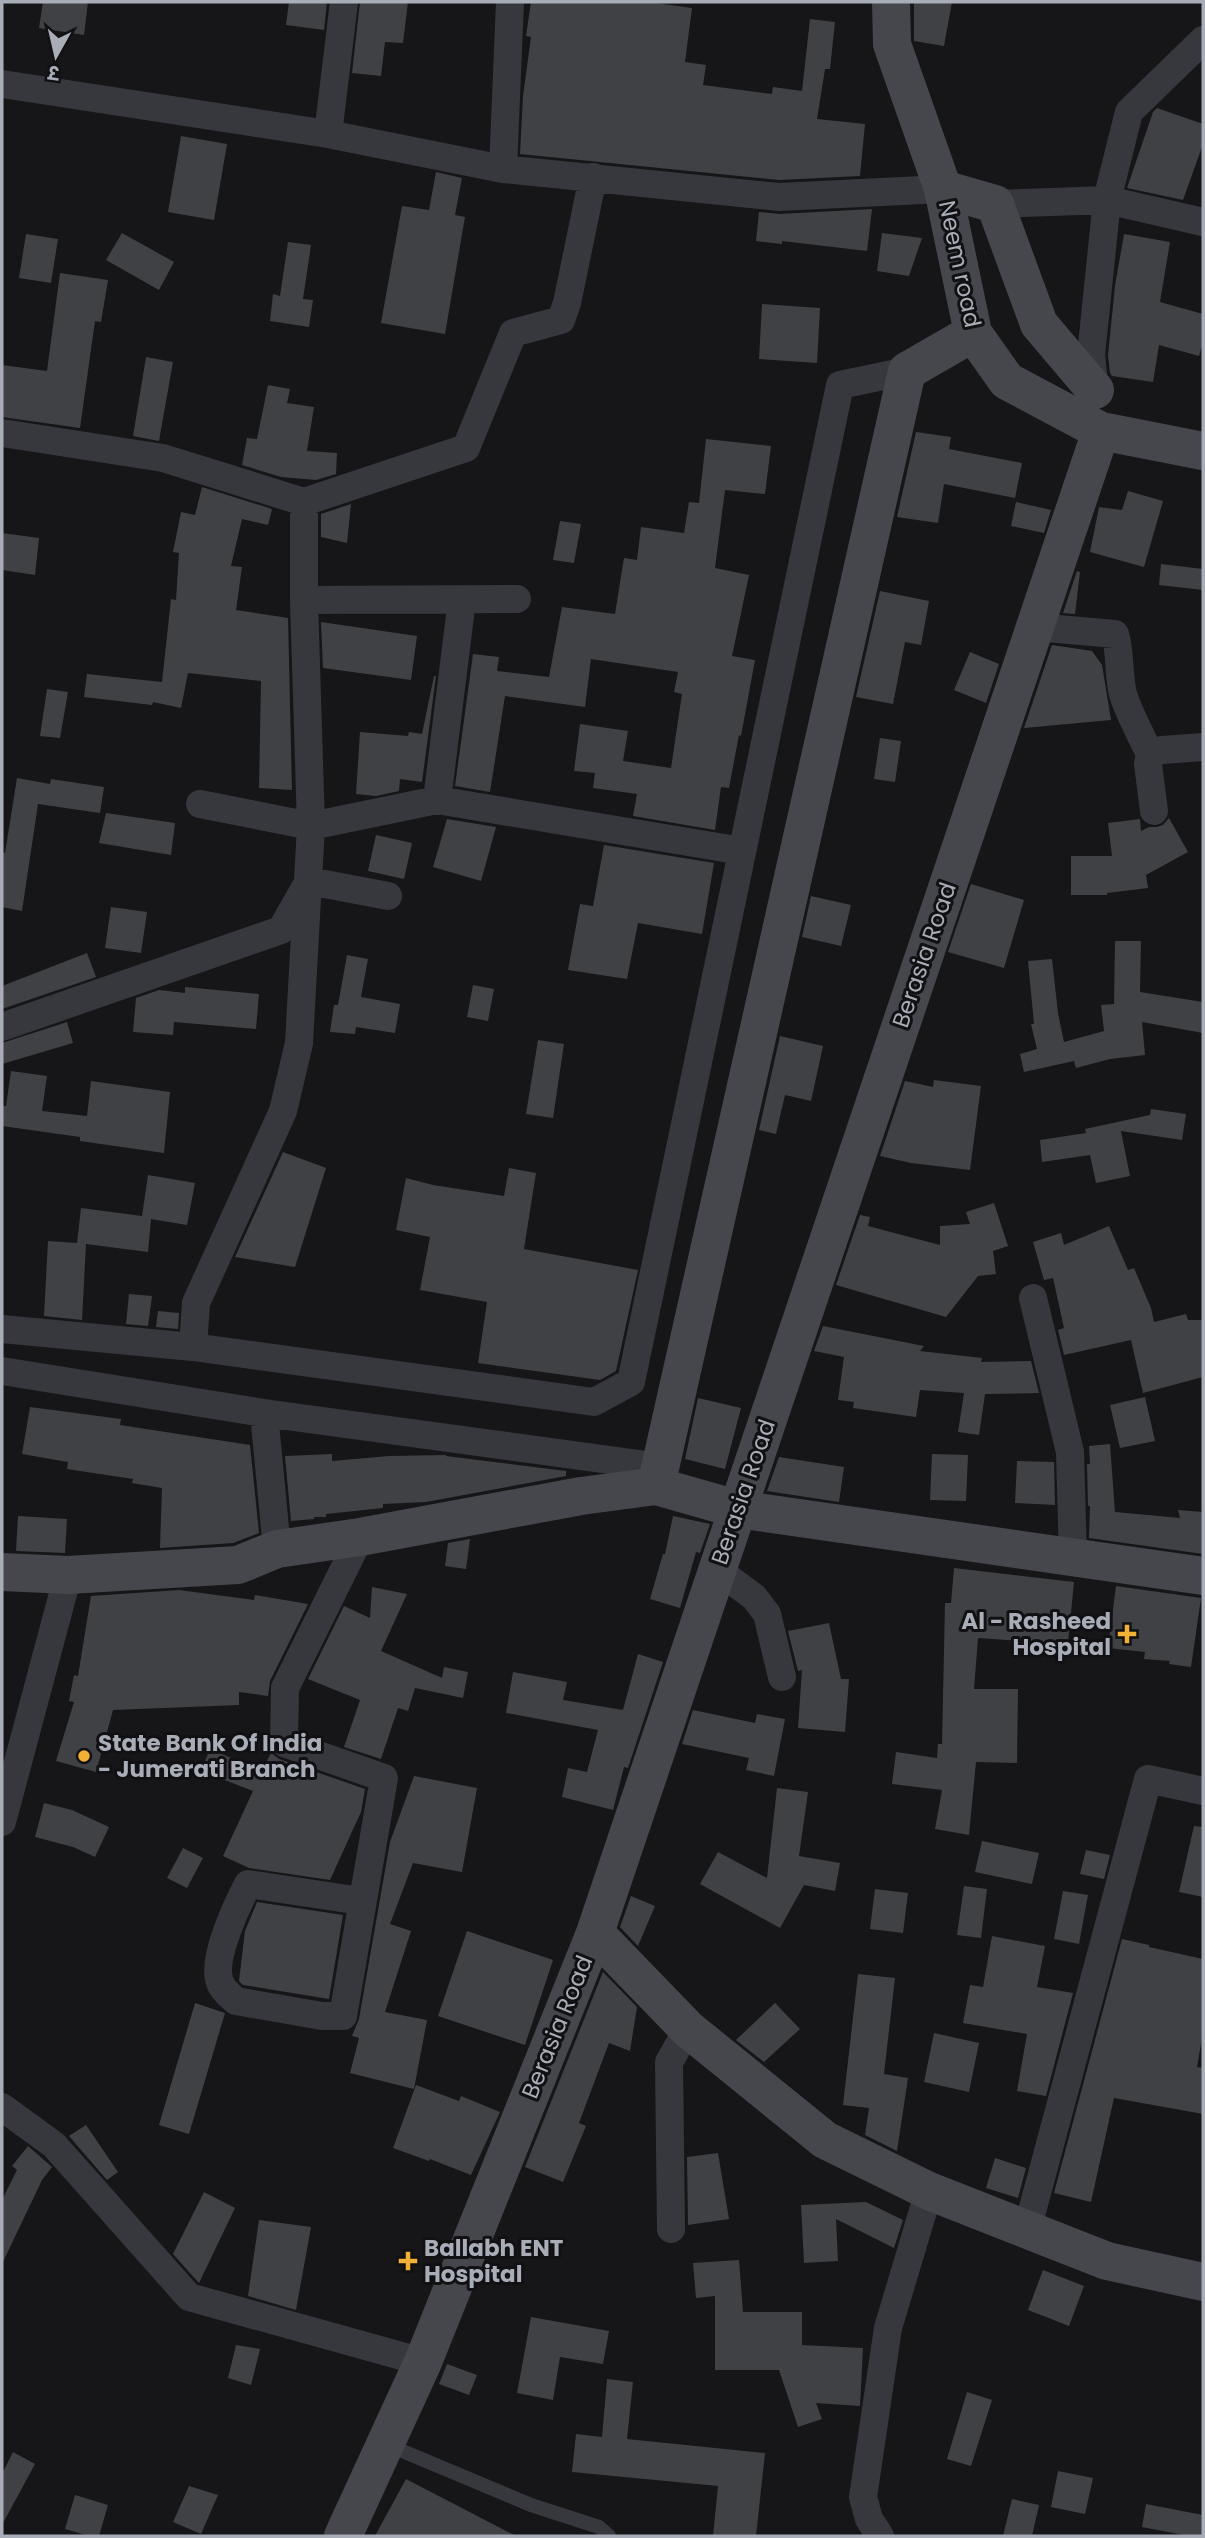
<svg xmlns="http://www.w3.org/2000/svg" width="1205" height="2538" viewBox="0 0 1205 2538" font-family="Poppins,'Noto Sans Devanagari',sans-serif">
	<rect width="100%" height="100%" fill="#161618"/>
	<path fill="#404145" d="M43 2H88L84 35 39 28Z
		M289 2H327L324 30 286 25Z
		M360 2H408L403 43 385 42 381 76 352 73Z
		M531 2H649L692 8 685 62 706 65 703 85 772 94 773 87 802 91 810 19 835 22 830 69H825L817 119 865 124 860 176 779 180 520 154 523 96 531 37 526 36Z
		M914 2H952L944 46 914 41Z
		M1157 108 1203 124V144L1183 200 1127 188 1153 112Z
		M181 136 227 144 214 220 168 212Z
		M436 172 462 178 455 215 465 217 445 334 381 323 402 206 429 210Z
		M872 209 867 251 782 241V244L756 241 759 212 780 214Z
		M122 233 174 262 159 290 106 260Z
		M882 233 922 238 909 276 877 271Z
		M26 234 58 239 51 283 19 278Z
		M1124 234 1170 242 1160 302 1203 314V342L1199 356 1159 345 1153 382 1112 376 1110 373 1108 355 1115 286Z
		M288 242 311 245 303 299 313 300 309 327 270 321 273 294 280 296Z
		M60 273 108 280 101 322 95 321 80 428 2 417V365L47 371Z
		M762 304 820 308 817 363 759 359Z
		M146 357 173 362 159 441 133 436Z
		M268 385 290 389 287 403 314 407 307 451 337 453 336 474 316 480 281 477 242 465 247 438 257 439Z
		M916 432 951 437 949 449 1022 463 1015 498 944 484 938 523 897 517Z
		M706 439 771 446 765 494 725 490 715 568 749 575 732 656 755 660 741 736 739 735 729 788 721 787 715 830 633 816 637 794 593 788 595 773 574 771 580 724 628 731 623 761 671 768 682 694 674 692 678 672 591 659 585 707 505 696 490 792 455 786 473 654 499 657 497 671 549 677 562 607 615 614 624 558 637 560 641 527 684 533 689 502 699 503Z
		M202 487 272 509 268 525 242 519 231 566 242 567 236 610 288 618 292 790 259 788 261 681 188 673 181 708 153 702 152 705 84 697 87 674 162 682 171 599 176 600 179 553 173 552 181 512 195 515Z
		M1128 491 1163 501 1144 567 1090 552 1099 507 1122 510Z
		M1016 502 1051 510 1044 533 1011 526Z
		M351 504 347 543 321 537V514Z
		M560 521 581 524 574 563 553 560Z
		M2 533 39 538 35 575 2 570Z
		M1161 564 1203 569V590L1159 585Z
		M1077 571 1080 572 1075 614 1063 613Z
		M880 591 929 601 921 645 905 642 893 704 856 697Z
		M321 622 417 636 411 680 323 668Z
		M1052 645 1092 651 1102 665 1111 720 1024 728Z
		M970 652 999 664 986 703 954 690Z
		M434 676H436L422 782 400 779 399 791 376 796 356 794 360 732 408 736 409 732 422 734Z
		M47 689 68 692 60 738 40 736Z
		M880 738 901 741 895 782 874 779Z
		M17 778 50 784 51 779 104 787 100 813 38 804 22 911 2 907V852L5 853Z
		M106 813 175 823 171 855 99 843Z
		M1169 818 1188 852 1146 875 1148 888 1107 893V895H1071V856H1112L1108 823 1140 819 1141 831 1149 827H1157L1163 825Z
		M447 819 496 827 481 881 433 867Z
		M376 835 412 843 404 879 368 871Z
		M604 845 714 863 702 934 638 923 627 979 568 970 580 904 593 906Z
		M971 884 1024 900 1004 968 948 952Z
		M811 896 851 905 841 946 802 937Z
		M111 907 147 912 141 953 105 948Z
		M1115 941H1141L1140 992 1203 1002V1033L1142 1022 1145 1055 1110 1059 1076 1068 1074 1061 1024 1072 1020 1054 1037 1049 1031 1024H1034L1028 961 1052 959 1058 1013 1064 1042 1104 1031 1101 1005 1114 1004Z
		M87 953 96 977 2 1009V986Z
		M347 955 368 959 361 997 400 1004 395 1033 356 1027 355 1034 330 1032 334 1005H338Z
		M473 985 494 989 488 1021 467 1017Z
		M185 987 259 994 256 1029 174 1022 173 1035 133 1032 136 998 159 990 185 993Z
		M67 1022 73 1043 2 1064V1043Z
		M780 1036 823 1046 811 1101 785 1095 776 1134 759 1130Z
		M538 1040 564 1044 553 1118 526 1114Z
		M11 1071 47 1076 42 1111 87 1116 91 1081 170 1092 164 1153 80 1141V1137L2 1126 3 1106H6Z
		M934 1080 981 1086 970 1170 911 1163 880 1156 905 1081 933 1087Z
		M1151 1109 1186 1114 1182 1140 1121 1131 1130 1176 1096 1183 1090 1155 1042 1162 1040 1140 1086 1133 1085 1129 1150 1115Z
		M283 1152 326 1168 295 1267 235 1257Z
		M509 1168 536 1173 524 1249 638 1270 616 1371 600 1380 478 1363 487 1302 420 1290 430 1237 396 1230 406 1178 433 1185 504 1196Z
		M148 1175 195 1183 187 1225 151 1219 148 1252 86 1244 82 1320 44 1316 48 1241 77 1243 81 1208 142 1216Z
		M994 1203 1008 1246 993 1251 996 1274 978 1276 946 1317 836 1285 860 1215 870 1217 868 1226 940 1245V1226L970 1224 966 1212Z
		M1109 1226 1128 1270 1134 1268 1151 1308 1154 1322 1186 1314 1188 1320H1203V1377L1143 1393 1131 1340 1064 1355 1058 1330 1064 1328 1053 1278 1044 1280 1033 1242 1061 1233 1064 1245Z
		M129 1294 152 1296 148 1326 126 1324Z
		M158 1311 179 1313 178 1329 156 1327Z
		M823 1326 924 1346 920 1351 982 1358 981 1362 1031 1361 1039 1393 985 1394 979 1435 958 1432 964 1393 920 1390 916 1417 853 1408 854 1402 838 1400 844 1357 814 1351Z
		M1145 1397 1155 1441 1120 1448 1110 1405Z
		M698 1398 741 1408 725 1469 685 1459Z
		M30 1407 121 1419 120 1425 250 1445 259 1533 233 1543 160 1548 162 1488 132 1483 133 1479 67 1469 68 1462 22 1454Z
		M1110 1444 1115 1512 1180 1518 1178 1510 1203 1512V1554L1089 1538 1090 1506H1088L1087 1464H1090L1089 1446Z
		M332 1454V1461L389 1456 446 1455V1456L566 1471V1476L426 1502 383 1504V1508L326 1514V1517H314V1519L291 1521 285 1456Z
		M932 1454 968 1455 966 1501 930 1500Z
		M779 1457 844 1467 839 1502 767 1491Z
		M1017 1461 1054 1462 1055 1505 1015 1503Z
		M18 1516 67 1519 65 1553 16 1551Z
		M673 1516 710 1524 700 1553 696 1552 680 1608 650 1599 663 1554H665Z
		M470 1539 466 1569 445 1566 448 1543Z
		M954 1568 1074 1582 1067 1652 1022 1648V1641L978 1638 974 1689H1018L1017 1763 976 1762 969 1835 935 1829 942 1790 892 1784 896 1752 937 1758 938 1744H942L945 1603H951Z
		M1116 1586 1201 1598 1191 1667 1169 1664 1170 1661 1144 1659 1145 1652 1108 1648Z
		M372 1587 407 1594 381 1651 442 1678 444 1667 468 1672 463 1698 415 1688 408 1711 398 1708 381 1759 344 1747 360 1700 308 1679 344 1606 370 1618Z
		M179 1590 254 1600 255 1595 308 1604 270 1681 268 1696 239 1692V1705L113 1710 96 1772 56 1761 74 1702 69 1701 74 1675 78 1676 91 1596Z
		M829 1623 841 1679H849L845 1732 798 1728 802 1670 798 1671 788 1631Z
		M638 1654 663 1662 628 1768 624 1767 613 1810 562 1797 568 1768 587 1772 598 1730 506 1713 513 1672 567 1682 563 1700 623 1710Z
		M693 1710 755 1723 757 1714 785 1719 774 1776 746 1770 749 1758 682 1744Z
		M210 1749 262 1771 271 1753 279 1759 365 1789 361 1812 330 1880 249 1868 223 1856 253 1791 201 1771Z
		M414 1776 477 1788 462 1872 413 1863 390 1924 411 1931 385 2012 427 2020 414 2089 350 2073 359 2038 352 2036 359 2019 390 1842Z
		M777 1788 808 1792 799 1856 840 1863 835 1891 804 1885 780 1928 700 1884 718 1852 767 1878Z
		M44 1803 72 1810 109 1827 95 1857 73 1847 35 1837Z
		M1194 1826 1203 1827V1897L1179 1892Z
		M982 1841 1039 1853 1032 1884 975 1872Z
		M183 1848 203 1858 187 1888 167 1878Z
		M1086 1850 1110 1855 1104 1879 1080 1874Z
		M964 1886 987 1889 981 1938 957 1935Z
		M875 1889 908 1893 903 1933 870 1929Z
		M1063 1891 1088 1895 1079 1944 1054 1939Z
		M631 1896 655 1906 638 1946 620 1927Z
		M257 1902 343 1915 329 1999 243 1985 239 1981 245 1931Z
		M467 1931 553 1960 525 2045 438 2016Z
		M992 1936 1045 1946 1037 1987 1073 1993 1046 2096 1017 2091 1027 2034 963 2023 970 1985 983 1987Z
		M1122 1939 1149 1945V1947L1203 1959V2032L1197 2067 1203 2068V2114L1114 2098 1091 2202 1054 2193Z
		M603 1972 637 2007 630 2051 609 2043 579 2123 586 2126 563 2182 525 2167Z
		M858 1974 895 1978 884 2074 908 2078 897 2151 865 2135 869 2108 843 2105Z
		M195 2003 225 2013 189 2134 159 2125Z
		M775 2003 800 2029 764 2062 736 2040Z
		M934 2033 979 2043 969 2092 924 2082Z
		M416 2085 459 2101 461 2096 500 2112 471 2175 430 2159 429 2161 393 2148Z
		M86 2125 118 2172 107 2180 69 2136Z
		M28 2146 52 2167 42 2180 2 2264V2200L17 2170 12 2166Z
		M718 2153 729 2219 688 2225 687 2157Z
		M995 2158 1026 2168 1018 2198 986 2188Z
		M204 2192 235 2208 199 2283 173 2254Z
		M866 2202 903 2220 894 2248 836 2219 838 2261 804 2263 801 2205Z
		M259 2220 311 2227 296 2310 248 2296Z
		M739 2260 743 2312H802V2345L863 2348 860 2406 816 2403 822 2419 798 2427 779 2370H715V2296L696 2298 693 2263Z
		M1043 2270 1084 2286 1069 2326 1028 2310Z
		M531 2317 609 2331 603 2364 560 2357 553 2400 517 2393Z
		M236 2345 260 2349 251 2385 228 2378Z
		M447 2364 477 2375 469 2395 439 2384Z
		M607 2379 633 2382 627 2439 765 2453 756 2536H713L718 2486 572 2472 576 2434 602 2437Z
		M967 2392 992 2400 971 2466 947 2459Z
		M13 2452 35 2464 2 2525V2474Z
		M1058 2471 1093 2478 1085 2514 1051 2507Z
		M406 2479 516 2536H375Z
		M189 2486 218 2495 201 2534 173 2522Z
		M75 2495 108 2505 99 2536H89L65 2529Z
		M1012 2499 1039 2505 1032 2536H1003Z
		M1146 2504 1203 2515V2536H1189L1142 2527Z"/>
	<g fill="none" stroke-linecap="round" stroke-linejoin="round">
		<path stroke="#37383d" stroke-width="14" d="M388 2445 531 2505 599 2527 609 2536"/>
		<path stroke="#37383d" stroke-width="28" d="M2 84 328 134 503 169 779 197 943 189
			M328 134 344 2
			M503 169 510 2
			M995 204 1107 200 1203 222
			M1095 394 1091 355 1107 200 1129 112 1203 40
			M2 433 163 458 304 502 466 448 513 333 561 320 567 303 593 177
			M304 600 517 599
			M1035 627 1115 634C1121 654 1118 674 1123 694 1129 714 1141 735 1150 754
			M437 800 462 600
			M200 804 311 826 437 800 742 851
			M1154 811 1148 764 1150 754 1162 750 1203 747
			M2 1027 281 930 309 881 388 896
			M1033 1298 1070 1452 1073 1559
			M2 1329 193 1347 594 1402 631 1382 840 385 907 371
			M193 1347 196 1303 283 1111 299 1043 311 826 304 600V502
			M2 1371 264 1413 661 1467
			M264 1413 277 1549
			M360 1537 285 1688 284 1743 384 1778 343 2016H322L236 2001C229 1995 221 1989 219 1979 213 1956 237 1905 248 1884L361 1901
			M716 1569 754 1597 767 1614 782 1677
			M2 1822 68 1575
			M2 2107 54 2145 189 2297 423 2362
			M671 2229 669 2062 688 2029
			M1027 2230 1148 1779 1203 1791
			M880 2536 869 2519 863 2497 888 2328 929 2191"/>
		<path stroke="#45474d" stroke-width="38" d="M891 2 892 44 943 189 973 333 1007 381 1101 431 1203 451
			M943 189 995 204 1039 324 1095 390
			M656 1486 907 371 973 333
			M2 1572 68 1575 238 1565 277 1549 360 1537 581 1496 656 1486 737 1509 1203 1576
			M595 1933 688 2029 825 2140 929 2191 1107 2261 1203 2282
			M343 2536 423 2362 595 1933 1101 431"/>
	</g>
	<g fill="#f2b134" stroke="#111113" stroke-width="2.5">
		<path d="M1123.5 1623.5h7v7h7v7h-7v7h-7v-7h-7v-7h7z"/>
		<circle cx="84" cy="1756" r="7"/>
		<path d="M404.5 2250.5h7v7h7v7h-7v7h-7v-7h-7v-7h7z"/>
	</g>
	<g text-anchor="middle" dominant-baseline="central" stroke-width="6" stroke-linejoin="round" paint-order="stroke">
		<g font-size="23" fill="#a8adb8" stroke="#111113">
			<text transform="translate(960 264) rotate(78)">Neem road</text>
			<text transform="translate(924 955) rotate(-71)">Berasia Road</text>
			<text transform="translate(743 1492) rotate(-71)">Berasia Road</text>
			<text transform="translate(557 2027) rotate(-68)">Berasia Road</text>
		</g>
		<g font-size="23" font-weight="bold" fill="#a8adb8" stroke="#111113" text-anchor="start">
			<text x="1111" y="1621" text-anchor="end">Al - Rasheed<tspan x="1111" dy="26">Hospital</tspan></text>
			<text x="98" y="1743">State Bank Of India<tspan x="98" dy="26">- Jumerati Branch</tspan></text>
			<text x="424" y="2248">Ballabh ENT<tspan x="424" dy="26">Hospital</tspan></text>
		</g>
	</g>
	<rect width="1205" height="2538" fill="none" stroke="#a8adb8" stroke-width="7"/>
	<g transform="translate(56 56) rotate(188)" stroke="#111113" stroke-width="5" paint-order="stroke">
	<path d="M0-5L12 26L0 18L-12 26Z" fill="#a8adb8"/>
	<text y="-10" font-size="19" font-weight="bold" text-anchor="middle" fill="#a8adb8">उ</text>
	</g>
</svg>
